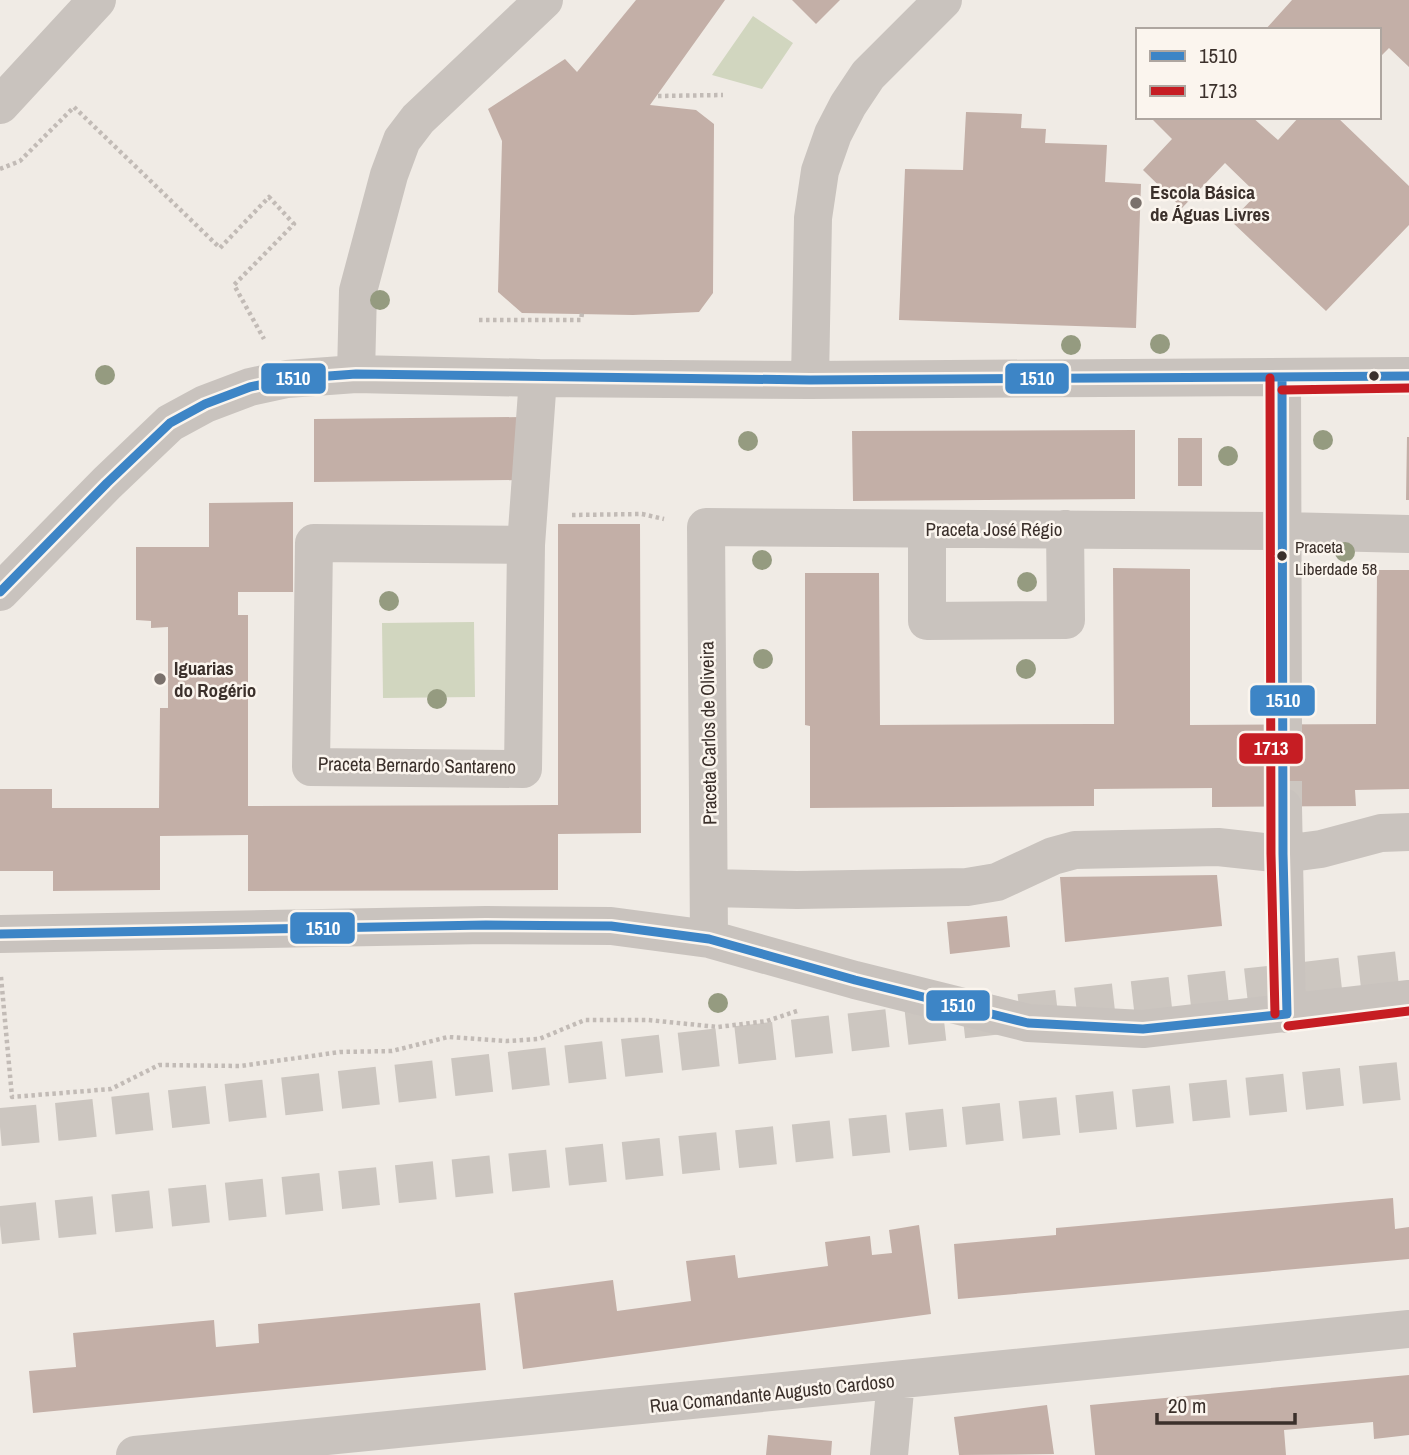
<svg xmlns="http://www.w3.org/2000/svg" width="1409" height="1455" viewBox="0 0 1409 1455" font-family="'Archivo Narrow',sans-serif">
	<rect width="100%" height="100%" fill="#f0ebe5"/>
	<path fill="#d1d6bf" d="M753 16 793 43 762 89 712 75Z
		M474 622 475 697 383 698 382 623Z"/>
	<path fill="#c3afa7" d="M636 0H725L650 105 696 110 714 124 713 293 699 312 633 315 522 313 498 292 502 141 488 109 565 59 577 72Z
		M792 0H840L816 24Z
		M1292 0H1409V67L1389 48 1379 58V30H1265Z
		M966 112 1022 114 1021 128 1046 129 1045 143 1107 145 1105 182 1141 184 1136 328 899 320 905 169 963 170Z
		M1150 117H1252L1278 140 1299 117H1337L1409 186V225L1326 311 1231 221 1257 194 1225 163 1182 208 1143 170 1172 139Z
		M521 417 522 480 314 482V419Z
		M1135 430V499L853 501 852 431Z
		M1407 437H1409V500H1406Z
		M1178 438H1202V486H1178Z
		M293 502V592H238V615H248V806L558 805V524H640L641 833 558 834V890L248 891V835L160 836V890L53 891V871H0V789H52V808H159L160 708H168V627L151 628V621L136 620V547H209V503Z
		M1113 568 1190 569V725L1376 724 1377 570H1409V789L1355 790 1356 806 1212 807V788L1094 789V806L810 808V726L805 725V573H879L880 725 1094 724H1114Z
		M1217 875 1222 926 1065 942 1060 877Z
		M1007 916 1010 947 950 954 947 922Z
		M1393 1198 1395 1229 1409 1227V1259L958 1299 954 1244 1056 1235V1228Z
		M919 1225 931 1314 523 1369 514 1293 613 1280 617 1311 691 1301 686 1261 735 1255 738 1278 828 1266 825 1242 870 1236 872 1255 892 1253 889 1230Z
		M480 1303 486 1370 33 1413 29 1371 76 1367 73 1333 214 1320 216 1347 259 1343 258 1324Z
		M1409 1375V1435L1374 1439 1373 1422 1284 1430 1286 1455H1095L1090 1405Z
		M1047 1405 1054 1454 959 1455 954 1417Z
		M768 1435 832 1441 831 1455H766Z"/>
	<g fill="none" stroke-linecap="round" stroke-linejoin="round">
		<path stroke="#ccc6c0" stroke-width="38" stroke-dasharray="38 19" stroke-linecap="butt" d="M1283 724V807"/>
		<path stroke="#ccc6c0" stroke-width="38" stroke-dasharray="38 19" stroke-linecap="butt" d="M0 1127 66 1121 1409 969
			M0 1225 1409 1080"/>
		<path stroke="#c2bbb6" stroke-width="4.5" stroke-dasharray="3.5 3.5" stroke-linecap="butt" d="M658 96 723 95
			M0 169 20 161 74 107 220 248 269 197 294 224 234 285 264 339
			M479 320H581L582 313
			M572 515 642 514 664 519
			M1 977 12 1097 111 1089 159 1065 240 1066 340 1052 392 1051 448 1037 507 1041 539 1039 585 1020H648L718 1027 767 1021 800 1010"/>
		<path stroke="#c9c3be" stroke-width="38" d="M0 105 97 0
			M356 374 358 291 389 175 402 140 418 119 544 0
			M1282 378 1283 724
			M810 380 813 218 820 171 833 134 848 105 868 75 943 0
			M927 529V621L1066 620 1065 529
			M526 545 314 543 311 767 523 769 526 545 538 378
			M0 592 107 483 170 423 205 404 250 387 287 379 356 374 538 378 810 380 1409 376
			M1283 807 1287 1014
			M710 888 797 890 967 887 997 882 1053 856 1075 850 1218 847 1283 854 1321 849 1381 833 1409 832
			M0 934 486 925 611 926 709 939 855 980 1028 1023 1143 1029 1409 999
			M709 939 706 527 1283 531 1409 534
			M135 1455 1409 1329
			M889 1455 896 1380"/>
		<defs>
			<path id="bus-1" d="M0 592 107 483 170 423 205 404 250 387 287 379 356 374 810 380 1409 376
				M0 934 486 925 611 926 709 939 855 980 1028 1023 1143 1029 1287 1014 1283 854 1282 378"/>
			<path id="bus-2" d="M1270 378 1271 854 1275 1014
				M1282 390 1409 388
				M1288 1026 1409 1011"/>
		</defs>
		<use href="#bus-1" stroke="#fbf5ee" stroke-width="14"/>
		<use href="#bus-2" stroke="#fbf5ee" stroke-width="14"/>
		<use href="#bus-1" stroke="#3d85c6" stroke-width="9"/>
		<use href="#bus-2" stroke="#c61d23" stroke-width="9"/>
	</g>
	<g fill="#959b80">
		<circle cx="380" cy="300" r="10"/>
		<circle cx="1160" cy="344" r="10"/>
		<circle cx="1071" cy="345" r="10"/>
		<circle cx="105" cy="375" r="10"/>
		<circle cx="1323" cy="440" r="10"/>
		<circle cx="748" cy="441" r="10"/>
		<circle cx="1228" cy="456" r="10"/>
		<circle cx="1345" cy="552" r="10"/>
		<circle cx="762" cy="560" r="10"/>
		<circle cx="1027" cy="582" r="10"/>
		<circle cx="389" cy="601" r="10"/>
		<circle cx="763" cy="659" r="10"/>
		<circle cx="1026" cy="669" r="10"/>
		<circle cx="437" cy="699" r="10"/>
		<circle cx="718" cy="1003" r="10"/>
	</g>
	<g fill="#7a716c" stroke="#fbf5ee" stroke-width="2.5">
		<circle cx="1136" cy="203" r="7"/>
		<circle cx="160" cy="679" r="7"/>
	</g>
	<g fill="#3b302b" stroke="#fbf5ee" stroke-width="2.5">
		<circle cx="1374" cy="376" r="6"/>
		<circle cx="1282" cy="556" r="6"/>
	</g>
	<g text-anchor="middle" dominant-baseline="central" stroke-width="5" stroke-linejoin="round" paint-order="stroke">
		<g font-size="17" fill="#3b302b" stroke="#fbf5ee" text-anchor="start">
			<text x="1295" y="546">Praceta<tspan x="1295" dy="22">Liberdade 58</tspan></text>
		</g>
		<g font-size="19" font-weight="bold" fill="#3b302b" stroke="#fbf5ee" text-anchor="start">
			<text x="1150" y="192">Escola Básica<tspan x="1150" dy="22">de Águas Livres</tspan></text>
			<text x="174" y="668">Iguarias<tspan x="174" dy="22">do Rogério</tspan></text>
		</g>
		<g font-size="19" fill="#3b302b" stroke="#fbf5ee">
			<text x="994" y="529">Praceta José Régio</text>
			<text transform="translate(708 733) rotate(-91)">Praceta Carlos de Oliveira</text>
			<text transform="translate(417 765) rotate(1)">Praceta Bernardo Santareno</text>
			<text transform="translate(772 1393) rotate(-6)">Rua Comandante Augusto Cardoso</text>
		</g>
	</g>
	<g stroke="#fbf5ee" stroke-width="2.5">
		<rect x="1004" y="362" width="66" height="33" rx="7" fill="#3d85c6"/>
		<rect x="260" y="362" width="67" height="33" rx="7" fill="#3d85c6"/>
		<rect x="1249" y="684" width="67" height="33" rx="7" fill="#3d85c6"/>
		<rect x="1238" y="732" width="66" height="33" rx="7" fill="#c61d23"/>
		<rect x="289" y="911" width="67" height="34" rx="7" fill="#3d85c6"/>
		<rect x="925" y="989" width="66" height="33" rx="7" fill="#3d85c6"/>
	</g>
	<g font-size="19" text-anchor="middle" font-weight="bold" fill="#fff">
		<text x="1037" y="385">1510</text>
		<text x="293" y="385">1510</text>
		<text x="1283" y="707">1510</text>
		<text x="1271" y="755">1713</text>
		<text x="323" y="935">1510</text>
		<text x="958" y="1012">1510</text>
	</g>
	<rect x="1136" y="28" width="245" height="91" fill="#fbf5ee" stroke="#aea6a0" stroke-width="2"/>
	<rect x="1150" y="51" width="35" height="10" fill="#3d85c6" stroke="#aea6a0" stroke-width="2"/>
	<text x="1199" y="63" font-size="21" fill="#3b302b">1510</text>
	<rect x="1150" y="86" width="35" height="10" fill="#c61d23" stroke="#aea6a0" stroke-width="2"/>
	<text x="1199" y="98" font-size="21" fill="#3b302b">1713</text>
	<path d="M1157 1413v10h138v-10" fill="none" stroke="#3b302b" stroke-width="3.5"/>
	<text x="1168" y="1413" font-size="21" fill="#3b302b" stroke="#fbf5ee" stroke-width="5" paint-order="stroke">20 m</text>
</svg>
